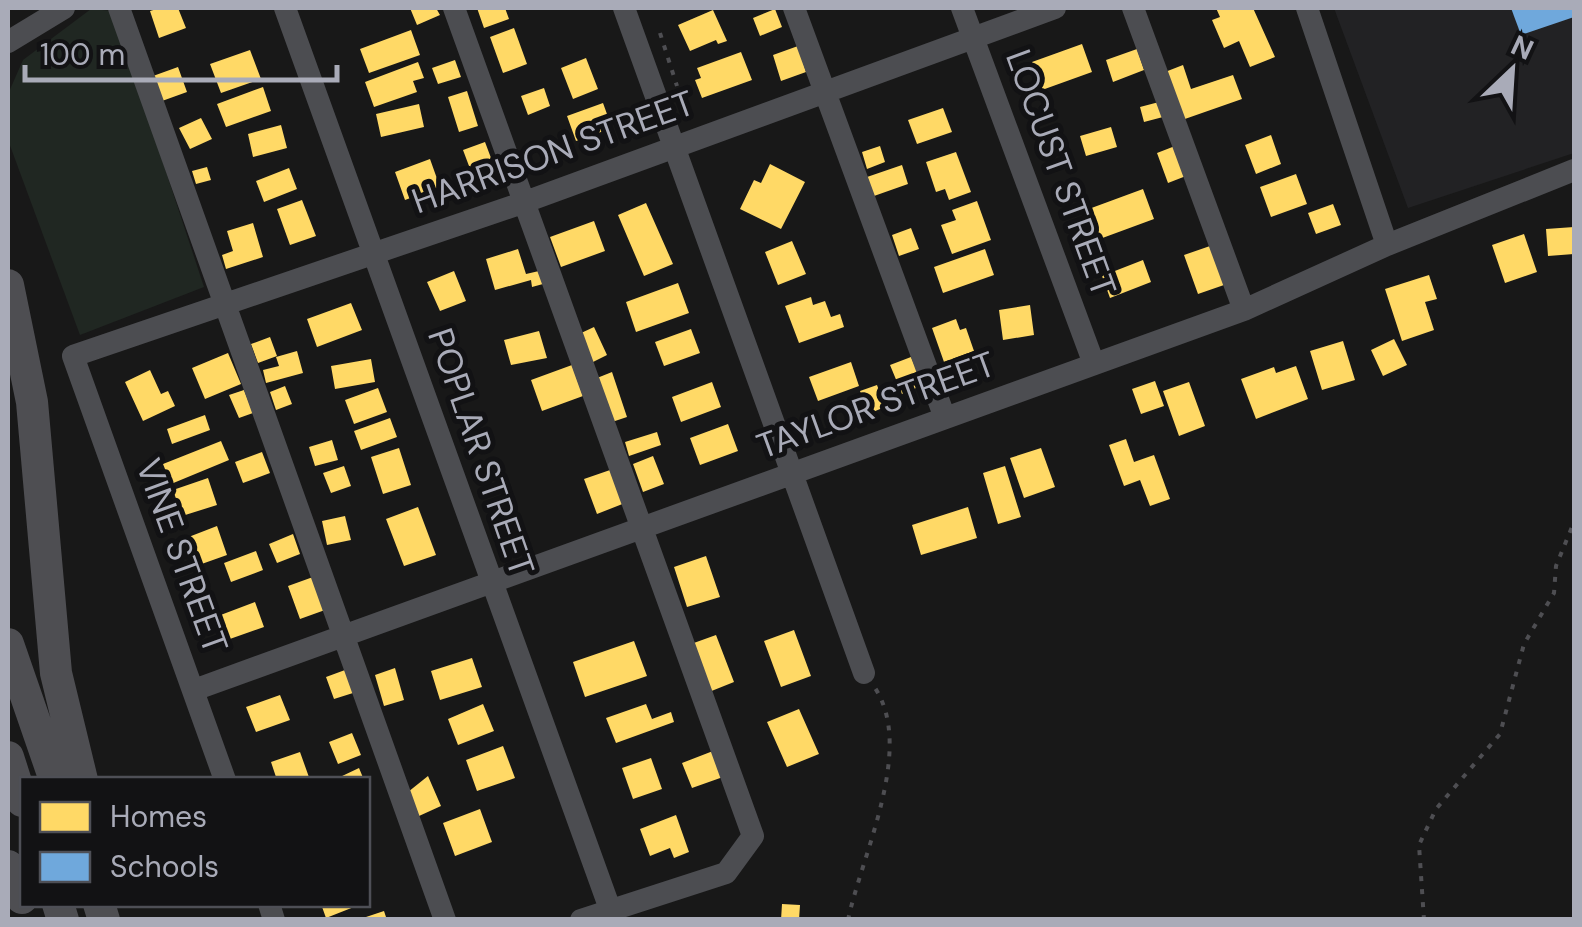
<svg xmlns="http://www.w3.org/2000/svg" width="1582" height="927" viewBox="0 0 1582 927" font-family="'DM Sans',sans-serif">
<rect width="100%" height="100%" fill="#181818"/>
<path fill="#222224" d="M 1334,8 L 1574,8 L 1574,153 L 1408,208 Z"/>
<path fill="#202722" d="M 91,9 L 113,11 L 204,287 L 80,335 L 8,140 L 8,94 L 23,60 Z"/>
<path fill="#ffd966" d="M 160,8 L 178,8 L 186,28 L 159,38 L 150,11 Z
M 410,8 L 436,8 L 440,15 L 417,25 Z
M 477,8 L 505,8 L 509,19 L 484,28 Z
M 1216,8 L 1253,8 L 1275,57 L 1250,67 L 1239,41 L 1224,48 L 1212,20 L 1220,17 Z
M 775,9 L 782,27 L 760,36 L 753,18 Z
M 713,10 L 727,41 L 718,44 L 716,40 L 690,51 L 678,25 Z
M 514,28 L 527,64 L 503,73 L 490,37 Z
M 411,30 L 420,55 L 369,73 L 360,49 Z
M 1082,44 L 1092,72 L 1042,90 L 1032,62 Z
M 798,46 L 806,72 L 781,81 L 773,55 Z
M 1137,49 L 1144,70 L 1113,82 L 1106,60 Z
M 250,50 L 261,79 L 221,93 L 210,64 Z
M 741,52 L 752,80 L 702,98 L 695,80 L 701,78 L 697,68 Z
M 586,58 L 598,89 L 573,99 L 561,68 Z
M 455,60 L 461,77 L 438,84 L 432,68 Z
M 418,62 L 424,78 L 413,81 L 417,92 L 374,107 L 365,82 Z
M 1183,65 L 1191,89 L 1233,75 L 1242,99 L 1182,120 L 1165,72 Z
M 178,67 L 187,92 L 162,101 L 153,76 Z
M 263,87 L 271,111 L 226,127 L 217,104 Z
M 544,88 L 550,106 L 528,115 L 521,96 Z
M 467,91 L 478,126 L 459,132 L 448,97 Z
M 1159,102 L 1163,117 L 1144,122 L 1140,107 Z
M 603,103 L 612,128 L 576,141 L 567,116 Z
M 419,104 L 424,127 L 381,137 L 376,114 Z
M 943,108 L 952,132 L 917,144 L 908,120 Z
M 201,118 L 212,139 L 190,149 L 179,128 Z
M 281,125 L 287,148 L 253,157 L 248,134 Z
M 1111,127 L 1117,147 L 1086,156 L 1080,136 Z
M 1271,135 L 1281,164 L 1256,174 L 1245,145 Z
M 485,142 L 497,174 L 475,182 L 463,150 Z
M 880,146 L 885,162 L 867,169 L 862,152 Z
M 1175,146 L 1186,176 L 1168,183 L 1157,153 Z
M 956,152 L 971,192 L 949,200 L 945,189 L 936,192 L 926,162 Z
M 430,159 L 440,187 L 405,200 L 395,172 Z
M 770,164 L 805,182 L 781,229 L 740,209 L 754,180 L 761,183 Z
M 902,165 L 908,184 L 874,196 L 867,177 Z
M 207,167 L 211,180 L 196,184 L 192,171 Z
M 289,168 L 297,189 L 264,202 L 256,181 Z
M 1296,174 L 1307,204 L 1271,217 L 1260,187 Z
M 1143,189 L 1154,219 L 1097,240 L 1086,210 Z
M 302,200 L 316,236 L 290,245 L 277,209 Z
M 977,201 L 991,240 L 952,254 L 941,225 L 956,220 L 952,210 Z
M 646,203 L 673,264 L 644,276 L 618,215 Z
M 1333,204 L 1341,225 L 1316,234 L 1308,213 Z
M 594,221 L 605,251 L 561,267 L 550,237 Z
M 253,223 L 263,257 L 226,269 L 222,255 L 233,251 L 227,231 Z
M 1574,227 L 1574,254 L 1548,256 L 1546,229 Z
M 911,228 L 919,249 L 899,256 L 892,235 Z
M 1524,234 L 1537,272 L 1505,283 L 1492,245 Z
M 792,241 L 806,274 L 778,285 L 765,252 Z
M 1210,246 L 1224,285 L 1198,294 L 1184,255 Z
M 518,249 L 526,274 L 539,271 L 543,284 L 532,287 L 531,280 L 495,290 L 486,259 Z
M 985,249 L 994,275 L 943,293 L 934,267 Z
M 1143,260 L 1151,282 L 1110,298 L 1102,276 Z
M 454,271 L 466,301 L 440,311 L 427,282 Z
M 1429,275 L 1437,299 L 1425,302 L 1434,330 L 1402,341 L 1385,289 Z
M 678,283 L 689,313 L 636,332 L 626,302 Z
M 811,297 L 813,305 L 825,301 L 831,317 L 840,314 L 844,327 L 799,343 L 785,306 Z
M 351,303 L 362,330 L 317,347 L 307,319 Z
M 1030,305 L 1034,335 L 1003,340 L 999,310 Z
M 956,319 L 960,330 L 966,328 L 974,351 L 944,362 L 932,328 Z
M 594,327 L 607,355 L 593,362 L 579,334 Z
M 691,329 L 700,353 L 664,366 L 655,342 Z
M 539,331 L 547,358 L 511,365 L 504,340 Z
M 270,337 L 277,356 L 258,363 L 251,344 Z
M 1394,339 L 1407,365 L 1383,376 L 1371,350 Z
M 1343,341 L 1355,380 L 1322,390 L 1310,351 Z
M 297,351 L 303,373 L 266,383 L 263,370 L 279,366 L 276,357 Z
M 228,353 L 241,384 L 205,399 L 192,368 Z
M 911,357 L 923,385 L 902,394 L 890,365 Z
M 371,359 L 375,382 L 335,389 L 331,366 Z
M 851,362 L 859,386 L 818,401 L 809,377 Z
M 572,365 L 583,396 L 542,411 L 531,380 Z
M 1296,366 L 1308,399 L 1256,419 L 1241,379 L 1274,367 L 1276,373 Z
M 150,370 L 161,394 L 168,391 L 175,406 L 143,421 L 125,382 Z
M 612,372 L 627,417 L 612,422 L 597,378 Z
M 1155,381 L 1164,406 L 1141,414 L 1132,389 Z
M 712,382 L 721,407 L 681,422 L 672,397 Z
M 1189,382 L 1205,426 L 1179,436 L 1163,391 Z
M 877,385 L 885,407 L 868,414 L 860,391 Z
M 285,386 L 292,404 L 276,410 L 270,392 Z
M 378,388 L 387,412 L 354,424 L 345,400 Z
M 244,390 L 253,413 L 239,418 L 229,395 Z
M 205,415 L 210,430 L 172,444 L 167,429 Z
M 390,418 L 397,437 L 361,450 L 354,431 Z
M 728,424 L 738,451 L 700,465 L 690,438 Z
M 657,432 L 661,445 L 629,456 L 625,442 Z
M 1126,439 L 1134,462 L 1154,455 L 1170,499 L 1150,506 L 1140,480 L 1124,486 L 1109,445 Z
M 332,440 L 338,460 L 315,466 L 309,447 Z
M 221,441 L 229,460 L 171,484 L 163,464 Z
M 399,448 L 411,485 L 383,494 L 371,457 Z
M 1041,448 L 1055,487 L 1024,498 L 1010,458 Z
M 262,452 L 270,473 L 243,483 L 235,462 Z
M 653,456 L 664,484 L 643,492 L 633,464 Z
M 344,466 L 351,486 L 331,493 L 323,473 Z
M 1005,466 L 1021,517 L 998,524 L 983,473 Z
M 613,469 L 625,503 L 597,514 L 584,479 Z
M 208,478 L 217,505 L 182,516 L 173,490 Z
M 418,507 L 436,555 L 404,566 L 386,519 Z
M 968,507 L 977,538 L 921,555 L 912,525 Z
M 345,516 L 351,540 L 327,545 L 322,521 Z
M 217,526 L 227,555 L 196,566 L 186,538 Z
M 293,534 L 300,554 L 277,563 L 269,544 Z
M 256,551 L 263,570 L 231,582 L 224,563 Z
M 706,556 L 720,597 L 687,607 L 674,567 Z
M 313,577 L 325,610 L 300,619 L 288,586 Z
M 255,602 L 264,627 L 227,640 L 218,616 Z
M 794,630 L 811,676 L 781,687 L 764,641 Z
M 716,635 L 734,682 L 709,692 L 691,644 Z
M 634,641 L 647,676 L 585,697 L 573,662 Z
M 472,658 L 482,687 L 440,700 L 431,671 Z
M 395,668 L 404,700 L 384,706 L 375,675 Z
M 345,670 L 353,693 L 334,699 L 326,677 Z
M 280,695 L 290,720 L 256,732 L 246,707 Z
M 483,704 L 494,731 L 458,745 L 448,719 Z
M 646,704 L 652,719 L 671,712 L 674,722 L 616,743 L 606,718 Z
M 799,709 L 819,754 L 787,767 L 767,722 Z
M 352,733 L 361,755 L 338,764 L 329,742 Z
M 503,746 L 515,778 L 477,791 L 466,760 Z
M 713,751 L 723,777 L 692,788 L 682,763 Z
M 300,752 L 310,780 L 277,780 L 271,762 Z
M 651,758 L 662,789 L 633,799 L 622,768 Z
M 359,768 L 364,780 L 341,780 L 340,777 Z
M 428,776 L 441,806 L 419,816 L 408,792 Z
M 480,809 L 492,842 L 455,856 L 443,823 Z
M 676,815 L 689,852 L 674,858 L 670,848 L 650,856 L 640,829 Z
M 321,904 L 359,904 L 359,905 L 326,918 Z
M 782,904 L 800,905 L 799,920 L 781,920 Z
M 384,911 L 387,920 L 360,920 L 360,919 Z"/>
<path fill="#6fa8dc" d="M 1511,8 L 1574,8 L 1574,17 L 1521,35 Z"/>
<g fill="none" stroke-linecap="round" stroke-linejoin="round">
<path stroke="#4e4e52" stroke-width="4" stroke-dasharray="5 8" stroke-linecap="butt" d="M 660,33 L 677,86
M 848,920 C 862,854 915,749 875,688
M 1424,920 L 1419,845 L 1436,809 L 1500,734 L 1524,644 L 1554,593 L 1556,566 L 1574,522"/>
<path stroke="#4c4d51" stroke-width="22" d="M 119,8 L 445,920
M 285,8 L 614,920
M 454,8 L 753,836 L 726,873 L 581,920
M 624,8 L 864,673
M 794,8 L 945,418
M 962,8 L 1094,364
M 1133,8 L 1244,310
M 1307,8 L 1387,245
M 8,42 L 64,8
M 194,690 L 1244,310 L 1387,245 L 1574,170
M 225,780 L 73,356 L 525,202 L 1055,8
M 269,904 L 274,920"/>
<path stroke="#4e4e52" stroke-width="32" d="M 8,285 L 32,402 L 56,673 L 82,780
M 8,644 L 55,780
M 8,757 L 22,801
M 8,866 L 22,898
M 58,904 L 63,920
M 99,904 L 104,920"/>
</g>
<g text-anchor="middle" stroke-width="10" stroke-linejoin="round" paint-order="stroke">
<g font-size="35" fill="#a9abb8" stroke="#121214">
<text transform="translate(553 152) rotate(-20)" y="12">HARRISON STREET</text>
<text transform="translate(1061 173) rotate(70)" y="12">LOCUST STREET</text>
<text transform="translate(876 405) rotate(-20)" y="12">TAYLOR STREET</text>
<text transform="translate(481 452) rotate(71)" y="12">POPLAR STREET</text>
<text transform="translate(182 556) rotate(70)" y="12">VINE STREET</text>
</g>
</g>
<rect width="1582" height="927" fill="none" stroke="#a9abb8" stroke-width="20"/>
<rect x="20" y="777" width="350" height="130" fill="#121214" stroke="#4e4f56" stroke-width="2.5"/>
<rect x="40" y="802" width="50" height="30" fill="#ffd966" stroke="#4e4f56" stroke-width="2.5"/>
<text x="110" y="827" font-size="30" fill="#a9abb8">Homes</text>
<rect x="40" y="852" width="50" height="30" fill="#6fa8dc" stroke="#4e4f56" stroke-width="2.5"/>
<text x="110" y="877" font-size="30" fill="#a9abb8">Schools</text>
<g transform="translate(1512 70) rotate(25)" stroke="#121214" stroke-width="8" paint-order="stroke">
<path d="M0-8L18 38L0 25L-18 38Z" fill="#a9abb8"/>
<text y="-15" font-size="28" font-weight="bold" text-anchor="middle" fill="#a9abb8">N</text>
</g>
<path d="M25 65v15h312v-15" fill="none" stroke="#a9abb8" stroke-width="5"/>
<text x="40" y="65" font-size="30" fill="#a9abb8" stroke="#121214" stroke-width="8" paint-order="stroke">100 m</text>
</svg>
